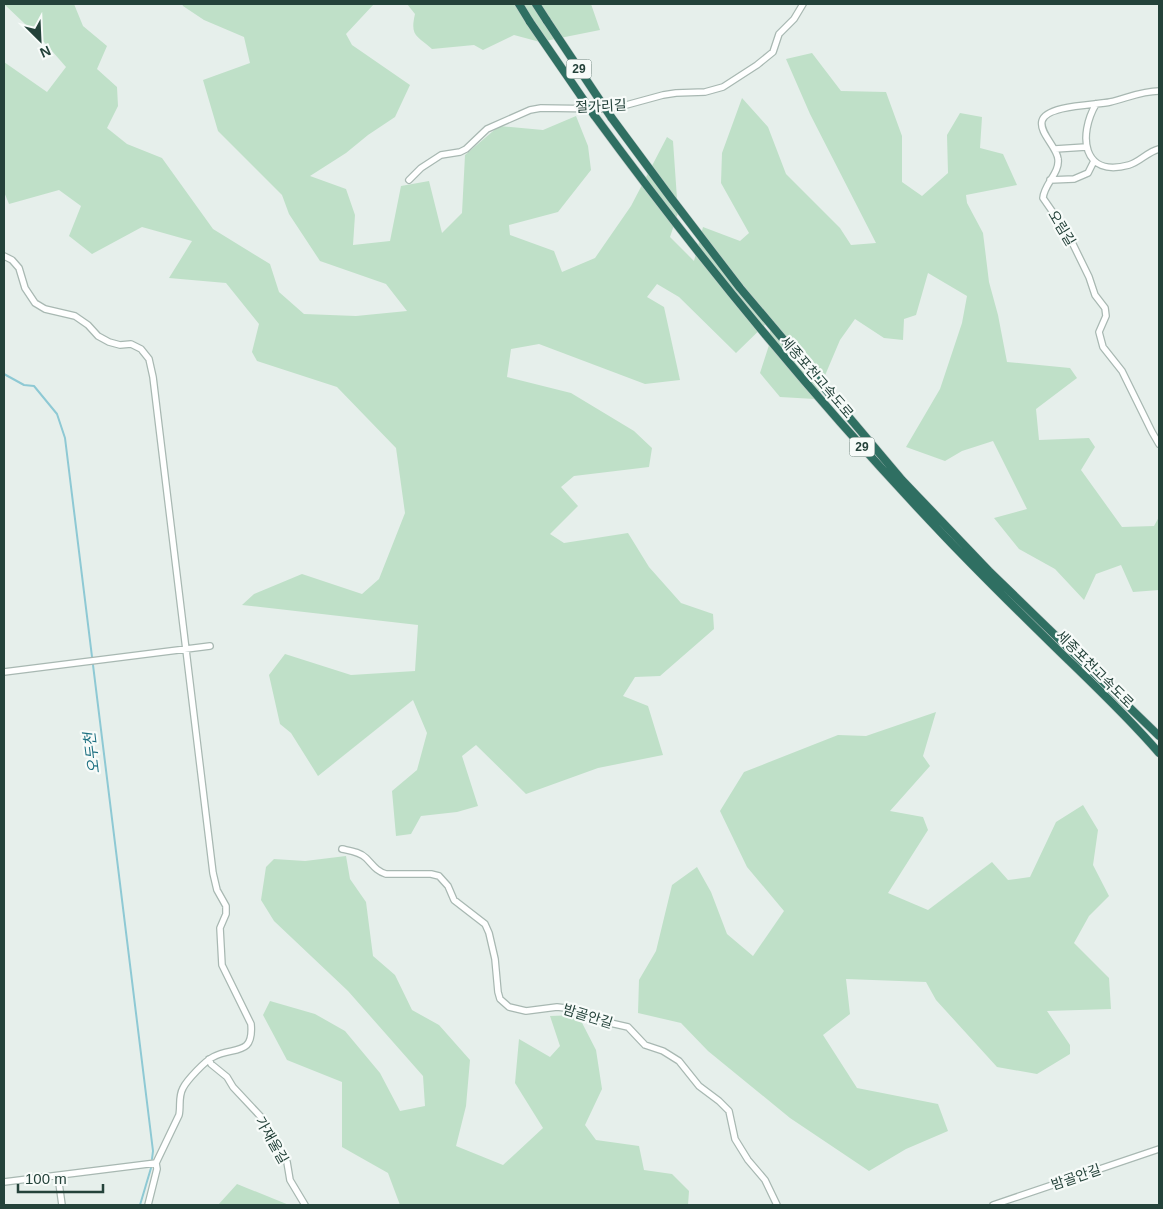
<svg xmlns="http://www.w3.org/2000/svg" width="1163" height="1209" viewBox="0 0 1163 1209" font-family="Helvetica,'Noto Sans KR',sans-serif">
<rect width="100%" height="100%" fill="#e6efeb"/>
<path fill="#bfe0c8" d="M 4,4 L 74,4 L 83,26 L 107,46 L 97,69 L 117,87 L 118,106 L 107,128 L 127,144 L 162,158 L 213,229 L 270,264 L 279,292 L 304,314 L 356,316 L 407,311 L 386,284 L 320,261 L 289,214 L 282,195 L 218,131 L 203,80 L 250,63 L 244,37 L 204,20 L 183,6 L 182,4 L 374,4 L 346,34 L 352,45 L 410,85 L 395,117 L 368,135 L 346,153 L 310,176 L 346,189 L 355,215 L 353,245 L 390,241 L 401,186 L 429,181 L 442,233 L 462,213 L 465,155 L 499,126 L 543,130 L 576,116 L 588,146 L 591,170 L 558,212 L 509,225 L 510,235 L 554,251 L 562,272 L 595,258 L 631,206 L 667,137 L 673,141 L 678,213 L 670,237 L 694,261 L 703,227 L 740,241 L 749,233 L 721,183 L 722,153 L 742,98 L 768,127 L 786,174 L 840,228 L 851,245 L 876,243 L 810,114 L 786,59 L 812,53 L 841,91 L 886,92 L 902,136 L 902,182 L 922,196 L 948,173 L 947,135 L 960,113 L 982,117 L 980,148 L 1003,154 L 1017,185 L 966,195 L 967,203 L 983,233 L 989,282 L 998,315 L 1007,362 L 1070,368 L 1077,378 L 1036,409 L 1039,440 L 1089,438 L 1095,447 L 1081,470 L 1122,527 L 1154,526 L 1159,517 L 1159,590 L 1133,592 L 1121,565 L 1096,574 L 1084,600 L 1055,569 L 1019,549 L 994,518 L 1027,509 L 993,441 L 962,451 L 945,461 L 906,447 L 940,389 L 962,323 L 967,296 L 928,273 L 916,315 L 904,319 L 903,340 L 884,338 L 855,319 L 840,340 L 815,399 L 780,397 L 760,373 L 770,342 L 770,320 L 736,353 L 679,297 L 657,284 L 647,297 L 664,307 L 680,380 L 645,384 L 539,344 L 511,349 L 507,377 L 571,393 L 634,431 L 652,448 L 649,467 L 574,476 L 561,487 L 578,506 L 550,534 L 564,543 L 628,533 L 649,567 L 681,603 L 713,614 L 714,629 L 660,676 L 635,677 L 623,696 L 648,706 L 663,755 L 598,768 L 526,794 L 476,745 L 462,756 L 478,806 L 457,812 L 421,816 L 411,834 L 396,836 L 392,791 L 417,770 L 427,733 L 413,700 L 318,776 L 291,733 L 280,724 L 269,675 L 285,654 L 351,675 L 415,671 L 418,625 L 242,605 L 254,594 L 302,574 L 362,594 L 379,579 L 405,513 L 396,448 L 337,387 L 257,361 L 252,352 L 259,324 L 226,283 L 169,278 L 192,241 L 142,227 L 92,254 L 69,236 L 81,206 L 59,190 L 9,204 L 4,192 L 4,62 L 47,92 L 66,67 L 45,43 Z
M 407,4 L 591,4 L 600,30 L 540,42 L 514,35 L 483,50 L 474,45 L 432,49 C 416,35 410,36 415,14 Z
M 936,712 L 923,756 L 930,766 L 890,811 L 923,817 L 928,830 L 888,893 L 928,910 L 992,862 L 1008,880 L 1030,877 L 1056,822 L 1083,805 L 1098,830 L 1093,865 L 1109,896 L 1089,916 L 1074,943 L 1109,978 L 1111,1009 L 1047,1011 L 1070,1045 L 1070,1054 L 1037,1074 L 997,1067 L 936,1000 L 926,982 L 846,979 L 850,1014 L 823,1035 L 857,1088 L 938,1104 L 948,1131 L 906,1149 L 869,1171 L 790,1118 L 708,1051 L 681,1023 L 638,1013 L 639,980 L 656,951 L 672,885 L 697,867 L 711,892 L 727,934 L 753,956 L 784,911 L 747,867 L 720,811 L 744,772 L 838,735 L 866,736 Z
M 346,856 L 350,879 L 366,902 L 373,956 L 395,975 L 412,1010 L 439,1025 L 470,1060 L 466,1106 L 456,1146 L 503,1165 L 543,1128 L 515,1083 L 519,1039 L 550,1057 L 560,1046 L 550,1016 L 578,1015 L 596,1050 L 602,1089 L 585,1125 L 596,1140 L 639,1146 L 644,1170 L 672,1174 L 689,1191 L 688,1205 L 400,1205 L 388,1173 L 342,1147 L 342,1082 L 287,1060 L 263,1015 L 270,1001 L 315,1014 L 345,1031 L 380,1073 L 400,1111 L 425,1106 L 423,1076 L 348,991 L 274,921 L 261,900 L 266,867 L 274,859 L 305,861 Z
M 237,1184 L 289,1205 L 218,1205 Z"/>
<g fill="none" stroke-linecap="round" stroke-linejoin="round">
<path stroke="#8ec9d4" stroke-width="2" d="M 4,374 L 24,385 L 34,386 L 57,414 L 65,438 L 153,1151 L 152,1159
M 140,1205 L 151,1168"/>
<g stroke="#a8b8b2" stroke-width="8">
<path id="minor" d="M 1159,91 C 1142,91 1127,98 1110,102 C 1097,105 1046,105 1042,121 C 1039,133 1057,147 1058,159 C 1060,173 1044,184 1043,198 L 1068,234 L 1089,277 L 1095,295 L 1105,308 L 1106,316 L 1099,332 L 1103,347 L 1122,371 L 1152,432 L 1159,444
M 1096,104 C 1078,135 1082,178 1129,165 C 1140,162 1147,152 1159,149
M 1055,149 L 1086,147
M 409,180 L 421,168 L 441,155 L 460,152 L 466,149 L 487,129 L 530,110 L 541,108 L 604,109 L 619,107 L 663,95 L 676,93 L 705,92 L 723,87 L 757,65 L 773,52 L 779,34 L 794,19 L 803,4
M 1050,180 L 1074,179 L 1088,173 L 1094,161
M 4,256 L 12,260 L 19,268 L 25,288 L 35,303 L 45,309 L 75,316 L 88,325 L 98,336 L 109,342 L 120,345 L 131,344 L 141,349 L 149,359 L 153,377 L 213,873 L 217,890 L 226,906 L 226,914 L 220,928 L 222,965 L 251,1024 C 254,1057 233,1046 213,1057 C 205,1061 187,1080 183,1088 C 178,1097 181,1106 179,1115 L 156,1163 L 4,1182
M 4,672 L 210,646
M 342,849 C 351,851 360,852 366,858 C 373,865 376,871 386,874 L 431,874 L 439,876 L 448,886 L 454,900 L 485,924 L 489,933 L 495,959 L 498,992 L 500,999 L 509,1007 L 526,1011 L 557,1007 L 574,1009 L 597,1020 L 628,1027 L 645,1045 L 663,1051 L 679,1061 L 699,1086 L 719,1101 L 729,1111 L 735,1139 L 748,1160 L 765,1180 L 777,1205
M 209,1059 L 211,1064 L 227,1077 L 233,1087 L 262,1118 L 287,1162 L 290,1180 L 305,1205
M 58,1176 L 62,1205
M 148,1205 L 157,1169 L 156,1163
M 993,1205 L 1159,1149"/>
</g>
<g stroke="#c2cac8" stroke-width="9">
<path id="highway" d="M 519,4 L 530,22
M 536,4 L 547,21
M 594,115 C 699,258 811,395 933,524 C 974,568 1017,610 1060,652 C 1094,685 1128,717 1159,753
M 611,117 L 671,198 L 740,288 L 902,480 L 989,571 L 1159,736"/>
</g>
<use href="#minor" stroke="#fff" stroke-width="5.5"/>
<use href="#highway" stroke="#2f6f62" stroke-width="8"/>
<g stroke="#c2cac8" stroke-width="9" stroke-linecap="butt">
<path id="highway-bridge" d="M 547,21 L 611,117
M 530,22 L 594,115"/>
</g>
<use href="#highway-bridge" stroke="#2f6f62" stroke-width="8"/>
</g>
<g text-anchor="middle" stroke-width="4.5" stroke-linejoin="round" paint-order="stroke">
<g fill="#f7fbf9" stroke="#637a73" stroke-width="1">
<rect x="566.5" y="59.5" width="25" height="19" rx="4"/>
<rect x="849.5" y="437.5" width="25" height="19" rx="4"/>
</g>
<g font-size="12" font-weight="bold" fill="#24423a">
<text x="579" y="73">29</text>
<text x="862" y="451">29</text>
</g>
<g font-size="14" fill="#24423a" stroke="#f7fbf9">
<text transform="translate(601 106) rotate(-3)" y="5">절가리길</text>
<text transform="translate(1062 228) rotate(59)" y="5">오림길</text>
<text transform="translate(817 377) rotate(49)" y="5">세종포천고속도로</text>
<text transform="translate(1095 669) rotate(45)" y="5">세종포천고속도로</text>
<text transform="translate(588 1016) rotate(17)" y="5">밤골안길</text>
<text transform="translate(272 1140) rotate(60)" y="5">가재울길</text>
<text transform="translate(1076 1177) rotate(-19)" y="5">밤골안길</text>
</g>
<g font-size="15" font-style="italic" fill="#1c6f80" stroke="#f7fbf9">
<text transform="translate(92 753) rotate(-97)" y="5">오두천</text>
</g>
</g>
<rect width="1163" height="1209" fill="none" stroke="#24423a" stroke-width="10"/>
<g transform="translate(40 40) rotate(156)" stroke="#f7fbf9" stroke-width="4" paint-order="stroke">
<path d="M0-4L9 19L0 12L-9 19Z" fill="#24423a"/>
<text y="-8" font-size="14" font-weight="bold" text-anchor="middle" fill="#24423a">N</text>
</g>
<path d="M18 1184v8h85v-8" fill="none" stroke="#24423a" stroke-width="2.5"/>
<text x="25" y="1184" font-size="15" fill="#24423a" stroke="#f7fbf9" stroke-width="4" paint-order="stroke">100 m</text>
</svg>
